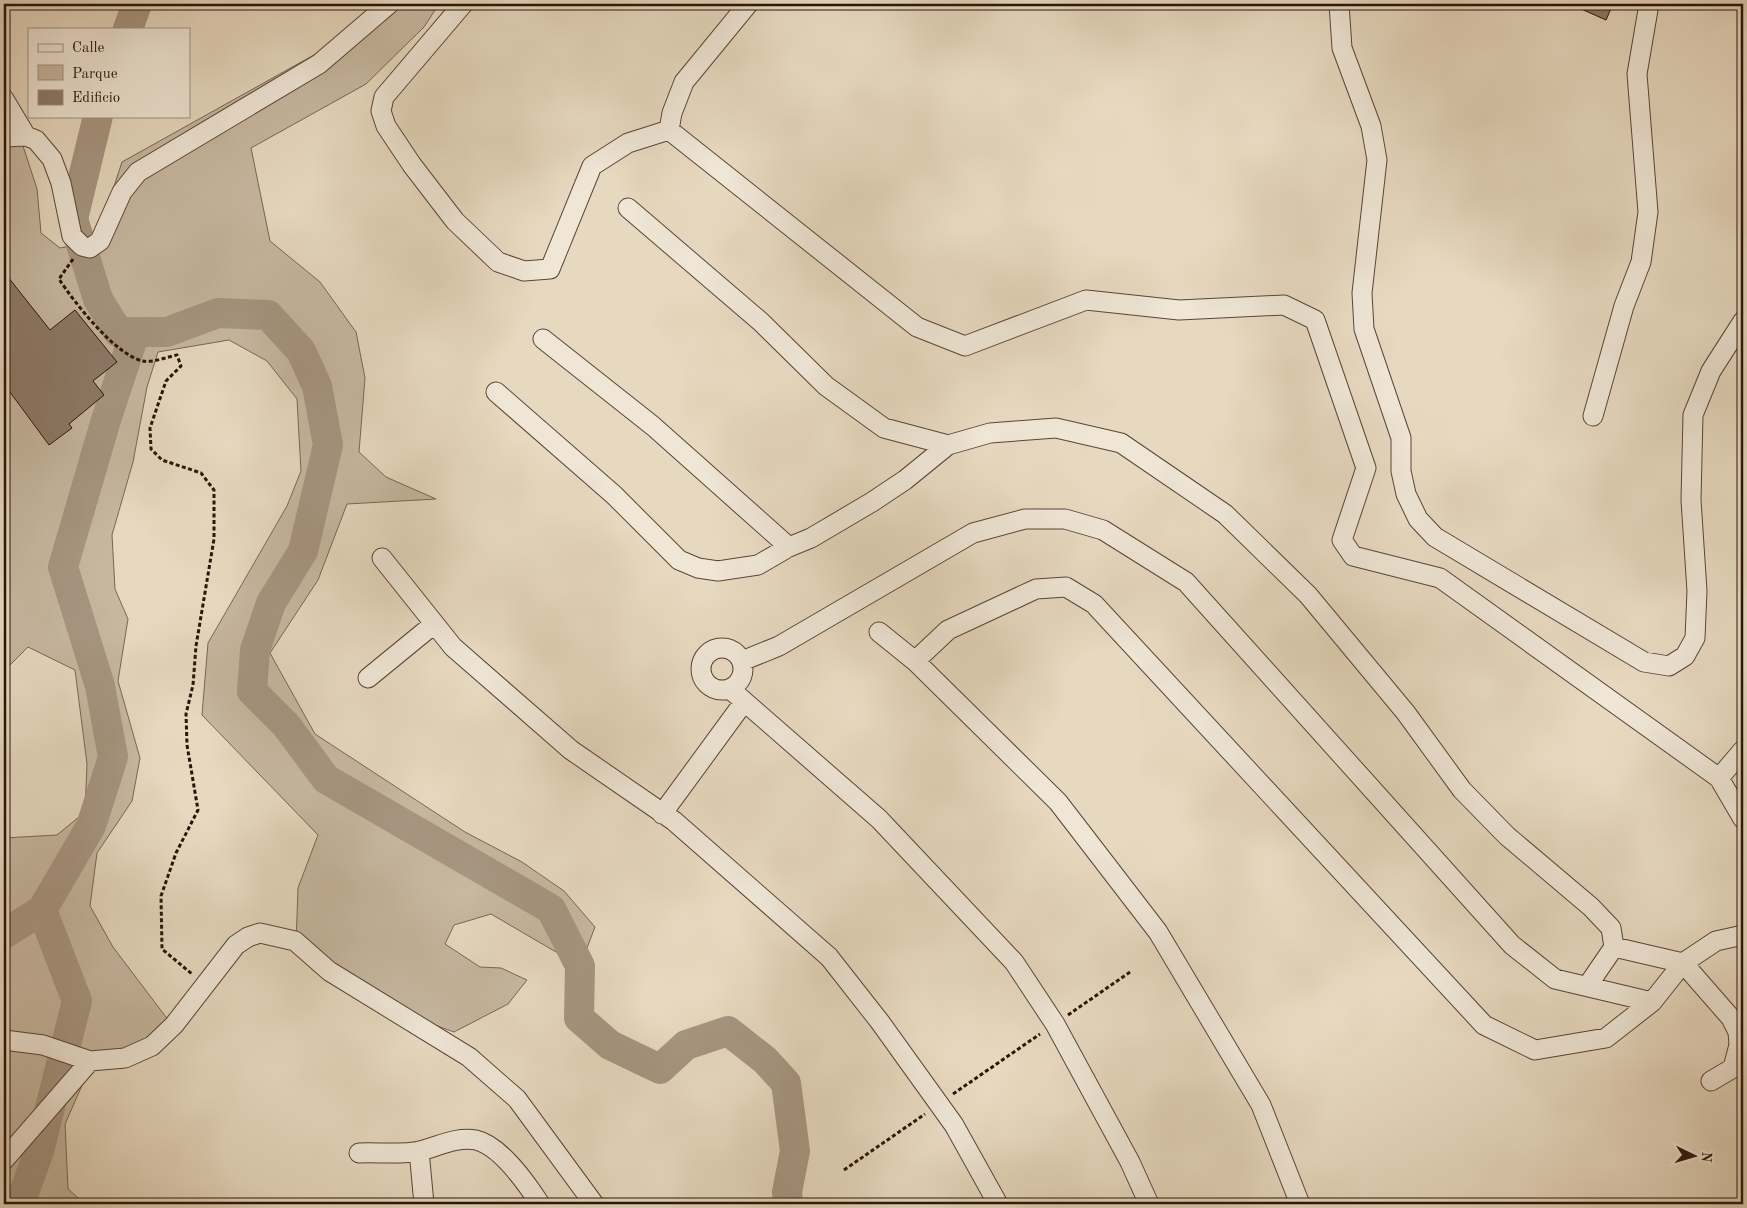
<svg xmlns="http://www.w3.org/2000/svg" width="1747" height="1208" viewBox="0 0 1747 1208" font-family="'Old Standard TT',serif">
<rect width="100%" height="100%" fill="#e7d9c0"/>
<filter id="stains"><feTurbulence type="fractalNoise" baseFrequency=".004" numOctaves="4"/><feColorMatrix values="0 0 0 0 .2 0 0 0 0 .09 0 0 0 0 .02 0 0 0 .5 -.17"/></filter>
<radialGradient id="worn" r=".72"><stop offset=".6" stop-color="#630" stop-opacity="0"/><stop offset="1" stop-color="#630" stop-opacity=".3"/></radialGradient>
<path fill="#c7b8a1" stroke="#796656" d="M 399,4 L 439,4 L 424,27 L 366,84 L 251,148 L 270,241 L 320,282 L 356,332 L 365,378 L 359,452 L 386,477 L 436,499 L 347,504 L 318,580 L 270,653 L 315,734 L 465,832 L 522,862 L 564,891 L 595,927 L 580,966 L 491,914 L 454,925 L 445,944 L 480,967 L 501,968 L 527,980 L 508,1004 L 454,1032 L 374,1003 L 296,944 L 298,888 L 318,835 L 202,715 L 208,643 L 287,506 L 301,471 L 297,399 L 267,361 L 229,340 L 158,352 L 147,387 L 133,462 L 112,535 L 115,589 L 128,619 L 118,681 L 140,758 L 132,801 L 97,853 L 90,906 L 113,947 L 175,1029 L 91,1065 L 65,1124 L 68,1189 L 85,1204 L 4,1204 L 4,838 L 57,835 L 85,812 L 87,764 L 75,670 L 28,647 L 4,671 L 4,139 L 21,140 L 37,189 L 41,233 L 60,248 L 96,241 L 122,162 L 321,51 Z"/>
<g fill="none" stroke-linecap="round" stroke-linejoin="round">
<path stroke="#a79682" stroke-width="30" d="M 128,29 L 137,4
M 98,116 L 73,219 L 98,299 L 118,332 L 167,332 L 218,313 L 268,315 L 301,351 L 317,386 L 328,445 L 303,551 L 271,603 L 255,650 L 252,691 L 286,725 L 326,779 L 551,909 L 580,966 L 579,1018 L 610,1045 L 660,1069 L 686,1045 L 728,1031 L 765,1060 L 786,1083 L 795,1151 L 787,1192 L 788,1204
M 4,934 L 42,910
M 20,1204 L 39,1151 L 77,1001 L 42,910 L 91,826 L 113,757 L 100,686 L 63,567 L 106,420 L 135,332"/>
</g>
<path fill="#8d7a69" stroke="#2b140a" d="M 1570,4 L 1613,4 L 1606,20 Z
M 4,272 L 50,330 L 75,310 L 117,362 L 93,381 L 104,395 L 69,424 L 72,428 L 49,445 L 4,384 Z"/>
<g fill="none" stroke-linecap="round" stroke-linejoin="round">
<g stroke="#5a4538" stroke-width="21">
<path id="minor" d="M 463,4 L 384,97 L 381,111 L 386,126 L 412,165 L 455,221 L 498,262 L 524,271 L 550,269 L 592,166 L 628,143 L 669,130 L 917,327 L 965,346 L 1086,300 L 1179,310 L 1284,305 L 1315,320 L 1366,468 L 1342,540 L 1353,556 L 1440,578 L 1719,778 L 1743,819
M 1339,4 L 1342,48 L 1371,126 L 1377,160 L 1362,293 L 1364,329 L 1401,438 L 1401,471 L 1406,494 L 1418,519 L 1435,537 L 1644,662 L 1669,666 L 1685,656 L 1695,638 L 1697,591 L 1691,500 L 1693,415 L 1711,371 L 1743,321
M 4,99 L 26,136
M 669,130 L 672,113 L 684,82 L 748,4
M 4,137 L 26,136 L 36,140 L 52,159 L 61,183 L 72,236 L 82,246 L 90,248 L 100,241 L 122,192 L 138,172 L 319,64 L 389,4
M 628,208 L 761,322 L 826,386 L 884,428 L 948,445
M 543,339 L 653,426 L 789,547
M 496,392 L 614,495 L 679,560 L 698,568 L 718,571 L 758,565 L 789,547 L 811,538 L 872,502 L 905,480 L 948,445 L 990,433 L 1056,428 L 1121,443 L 1225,514 L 1308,595 L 1406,713 L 1462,790 L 1507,836 L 1591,907 L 1611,928 L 1614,947 L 1588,985
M 1593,416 L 1624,306 L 1641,262 L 1648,212 L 1637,74 L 1649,4
M 382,558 L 453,647 L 571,750 L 674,821 L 829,957 L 880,1022 L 954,1125 L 998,1204
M 879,632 L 915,661 L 1058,802 L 1158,932 L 1261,1105 L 1300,1204
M701 669a21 21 0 1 1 42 0a21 21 0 1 1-42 0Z
M 742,661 L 779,646 L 973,533 L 1025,519 L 1065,519 L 1103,530 L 1186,582 L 1512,945 L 1555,979 L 1652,1002
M 915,661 L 948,630 L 1036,589 L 1066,587 L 1094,604 L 1484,1025 L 1535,1050 L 1606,1038 L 1652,1002 L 1683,963 L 1716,941 L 1743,935
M 368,678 L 434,624
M 730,689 L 879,819 L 1014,962 L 1055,1024 L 1130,1162 L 1149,1204
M 1719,778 L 1743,750
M 662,814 L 744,702
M 1614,947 L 1683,963 L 1731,1018 L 1738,1032 L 1739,1045 L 1733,1068 L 1711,1081
M 4,1040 L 43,1045 L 90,1061 L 125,1058 L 152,1046 L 174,1025 L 236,945 L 248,937 L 260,933 L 295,941 L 329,971 L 469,1057 L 517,1099 L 594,1204
M 419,1151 L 424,1204
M 359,1153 C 378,1152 401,1155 420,1151 C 437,1147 457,1136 476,1140 C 501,1146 527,1184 540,1204
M 4,1160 L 90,1061"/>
</g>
<path stroke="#2b140a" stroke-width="3" stroke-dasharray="4 2.5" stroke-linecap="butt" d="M 73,259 L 59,279 C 74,302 115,355 143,361 C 152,363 167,357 177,355 L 181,366 L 166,381 L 150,428 L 151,449 L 162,460 L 201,473 L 214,490 L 214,539 L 196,646 L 193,685 L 186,714 L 187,745 L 198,810 L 176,853 L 161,896 L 162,949 L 192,974
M 1068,1015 L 1130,972
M 953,1094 L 1040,1034
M 844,1170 L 925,1114"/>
<use href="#minor" stroke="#efe6d6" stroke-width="19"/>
</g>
<rect width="1747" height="1208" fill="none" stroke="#e7d9c0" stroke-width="20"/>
<rect x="5" y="5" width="1737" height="1198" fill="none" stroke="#2b140a" stroke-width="2.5"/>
<rect x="10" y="10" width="1727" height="1188" fill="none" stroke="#2b140a"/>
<rect x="28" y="28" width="162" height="90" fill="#efe6d6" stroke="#a19284"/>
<rect x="38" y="44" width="25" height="8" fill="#efe6d6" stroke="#a19284"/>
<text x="72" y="52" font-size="15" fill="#2b140a">Calle</text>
<rect x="38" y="65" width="25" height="15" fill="#c7b8a1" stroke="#a19284"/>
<text x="72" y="78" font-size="15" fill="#2b140a">Parque</text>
<rect x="38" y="90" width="25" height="15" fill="#8d7a69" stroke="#a19284"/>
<text x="72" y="102" font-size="15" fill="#2b140a">Edificio</text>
<g transform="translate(1694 1156) rotate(95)" stroke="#efe6d6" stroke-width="4" paint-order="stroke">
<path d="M0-4L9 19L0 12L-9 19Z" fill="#2b140a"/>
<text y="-8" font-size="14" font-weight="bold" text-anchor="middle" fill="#2b140a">N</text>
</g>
<rect width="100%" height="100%" filter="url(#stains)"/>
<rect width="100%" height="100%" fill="url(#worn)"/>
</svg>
